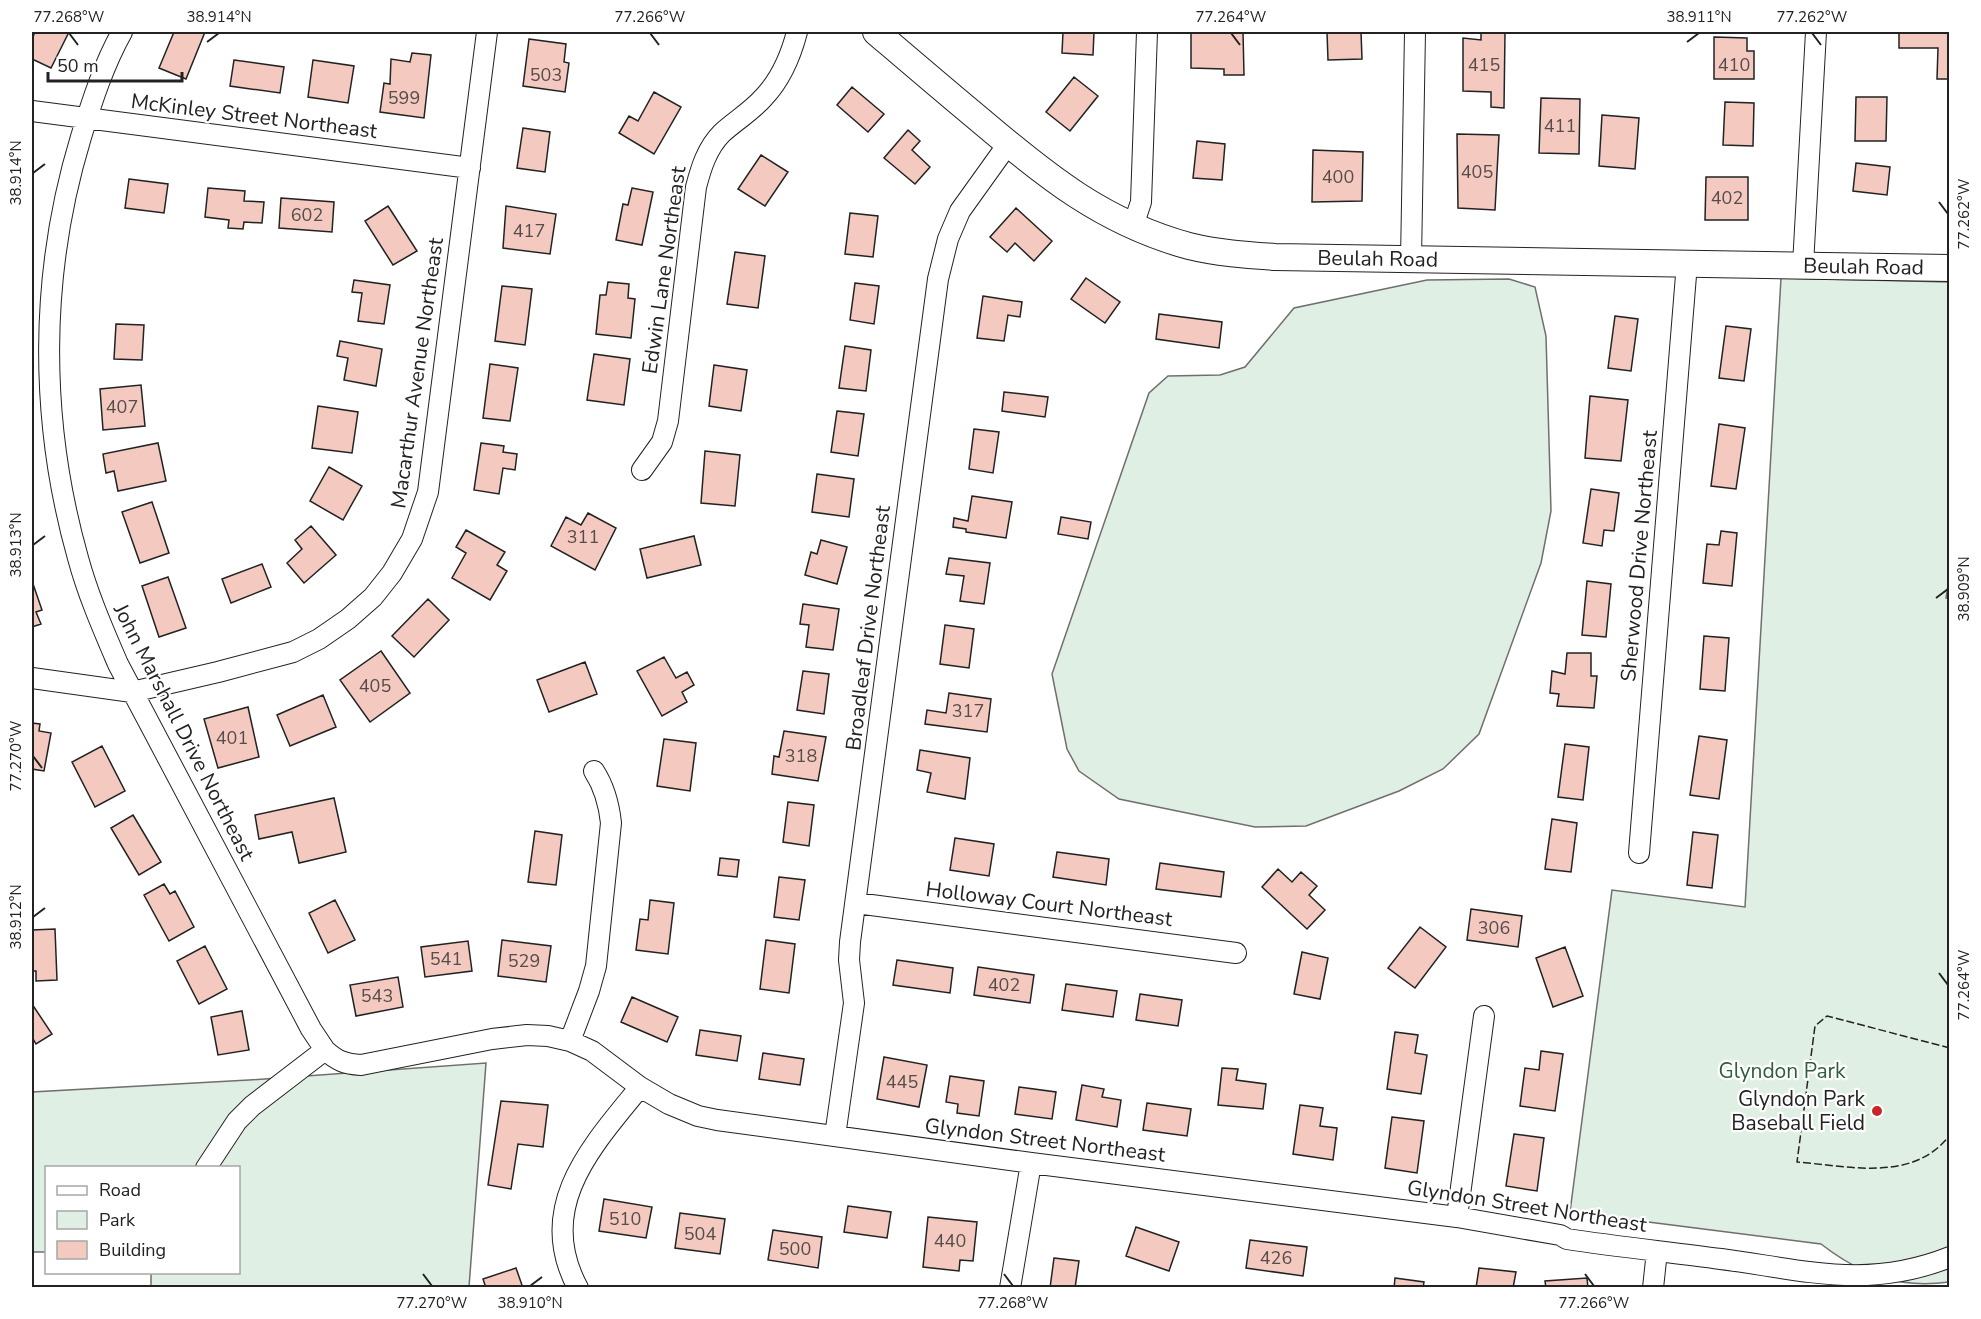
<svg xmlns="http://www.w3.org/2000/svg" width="1981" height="1319" viewBox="0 0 1981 1319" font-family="'Nunito Sans',sans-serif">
<rect width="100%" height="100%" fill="#fff"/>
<path fill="#e0efe3" stroke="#6f6f6f" stroke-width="1.5" d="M 1781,278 L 1949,282 L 1950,573 L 1946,598 L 1950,599 L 1949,1282 C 1899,1289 1861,1275 1821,1244 L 1570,1212 L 1612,890 L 1745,907 Z
M 1509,279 L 1535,287 L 1546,336 L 1551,511 L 1541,563 L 1479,734 L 1443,769 L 1399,791 L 1306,826 L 1255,827 L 1119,799 L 1079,771 L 1067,749 L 1052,674 L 1149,393 L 1168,376 L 1220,375 L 1245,367 L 1294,308 L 1427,280 Z
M 486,1063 L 469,1287 L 151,1287 L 151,1273 L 238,1272 L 238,1168 L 46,1168 L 46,1252 L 32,1252 L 32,1092 L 249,1080 Z"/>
<path fill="#f3c9c0" stroke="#222" stroke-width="1.5" d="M 35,32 L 69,32 L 51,68 L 32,59 L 32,39 Z
M 174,32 L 205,32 L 186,79 L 159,68 Z
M 1063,32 L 1094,32 L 1093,55 L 1062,53 Z
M 1191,32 L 1243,32 L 1244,75 L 1224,75 L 1224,69 L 1191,68 Z
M 1327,32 L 1361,32 L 1362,59 L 1328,60 Z
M 1481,32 L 1505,32 L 1504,108 L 1491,107 L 1491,92 L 1463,91 L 1463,38 L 1481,40 Z
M 1899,32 L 1950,33 L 1950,79 L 1937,79 L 1938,48 L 1899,48 Z
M 1714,37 L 1747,38 L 1747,51 L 1754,51 L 1754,79 L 1714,79 Z
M 529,39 L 566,44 L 564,62 L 569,63 L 565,92 L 523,86 Z
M 412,53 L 431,55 L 424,118 L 380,112 L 384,83 L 390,84 L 391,59 L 410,62 Z
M 234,60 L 284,67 L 280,93 L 230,86 Z
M 313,60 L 354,66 L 348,103 L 308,97 Z
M 1074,77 L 1098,96 L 1070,131 L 1046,112 Z
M 852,87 L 884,114 L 868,132 L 837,105 Z
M 654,92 L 681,107 L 654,154 L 619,133 L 629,116 L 638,121 Z
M 1856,97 L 1887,97 L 1886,141 L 1855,141 Z
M 1541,98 L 1580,99 L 1579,154 L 1539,153 Z
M 1725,102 L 1754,103 L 1753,146 L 1723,145 Z
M 1602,115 L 1639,118 L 1635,169 L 1599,166 Z
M 523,128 L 550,132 L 545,172 L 517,168 Z
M 908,130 L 920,141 L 912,150 L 930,167 L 915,184 L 884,158 Z
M 1457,134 L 1499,135 L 1495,210 L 1458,208 Z
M 1197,141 L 1225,144 L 1222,180 L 1193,178 Z
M 1313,150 L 1363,152 L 1362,201 L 1312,202 Z
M 761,155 L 788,172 L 765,206 L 738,189 Z
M 1856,163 L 1890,167 L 1887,195 L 1853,191 Z
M 1706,177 L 1748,177 L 1748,220 L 1705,220 Z
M 129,179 L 168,184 L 164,213 L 125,208 Z
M 208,188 L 245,191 L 244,201 L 264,202 L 262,223 L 244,222 L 243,229 L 228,228 L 229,220 L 205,217 Z
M 632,188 L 653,192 L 642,245 L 616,240 L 623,204 L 628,205 Z
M 281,198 L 334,202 L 332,232 L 279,228 Z
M 388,206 L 417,251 L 393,265 L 365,221 Z
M 506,206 L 556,214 L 550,254 L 503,248 Z
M 1016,208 L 1052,241 L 1034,261 L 1015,243 L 1007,252 L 990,237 Z
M 850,213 L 878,216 L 873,257 L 845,254 Z
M 735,252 L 765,256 L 758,308 L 727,304 Z
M 1086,278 L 1120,302 L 1105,323 L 1071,299 Z
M 354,280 L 390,285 L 384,324 L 358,321 L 362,293 L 352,292 Z
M 608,282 L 629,284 L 628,298 L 635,299 L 631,338 L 596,334 L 600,295 L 606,295 Z
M 855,283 L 879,286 L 874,324 L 850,320 Z
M 502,286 L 532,289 L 525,345 L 495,341 Z
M 983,296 L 1022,302 L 1020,317 L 1008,315 L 1004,341 L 977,338 Z
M 1159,314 L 1222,322 L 1219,348 L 1156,339 Z
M 1615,316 L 1638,319 L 1631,371 L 1608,368 Z
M 116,324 L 144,325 L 142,360 L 114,359 Z
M 1726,326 L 1751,329 L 1744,381 L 1719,378 Z
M 340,341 L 382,349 L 376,386 L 344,380 L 348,358 L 337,356 Z
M 845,346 L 871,350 L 866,391 L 839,388 Z
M 594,354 L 630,359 L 624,405 L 587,400 Z
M 490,364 L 518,368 L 510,421 L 483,418 Z
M 714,365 L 747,370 L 741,411 L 709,406 Z
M 141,385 L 145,426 L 103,430 L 100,389 Z
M 1004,392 L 1048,397 L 1045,417 L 1002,411 Z
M 1590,396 L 1628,400 L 1621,461 L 1585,458 Z
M 318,406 L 358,412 L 352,453 L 312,448 Z
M 837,411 L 864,414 L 858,456 L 831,452 Z
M 1719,424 L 1745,428 L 1736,489 L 1711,486 Z
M 974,429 L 999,432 L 993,473 L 969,469 Z
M 158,443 L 166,481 L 118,491 L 114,471 L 106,473 L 103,454 Z
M 481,443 L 504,446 L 503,452 L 517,454 L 515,470 L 503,468 L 499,494 L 474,490 Z
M 705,451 L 740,455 L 735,506 L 701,503 Z
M 329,467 L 362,486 L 343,520 L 310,501 Z
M 817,474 L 854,479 L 849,517 L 812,512 Z
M 1591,489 L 1619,493 L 1614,531 L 1604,530 L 1602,546 L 1583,543 Z
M 972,496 L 1012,502 L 1006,538 L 966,532 L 966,529 L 953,527 L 954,518 L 968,521 Z
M 152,502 L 169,553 L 140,563 L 122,512 Z
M 588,513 L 616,528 L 595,570 L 551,546 L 566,517 L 581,525 Z
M 1061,517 L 1091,522 L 1088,539 L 1058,534 Z
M 311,526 L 336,555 L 304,583 L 287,563 L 302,549 L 295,540 Z
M 466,530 L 505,552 L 497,565 L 507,571 L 490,600 L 452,578 L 466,553 L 456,547 Z
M 1721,531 L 1737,533 L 1732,586 L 1703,583 L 1707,544 L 1719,545 Z
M 694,536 L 701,565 L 647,578 L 640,549 Z
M 821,540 L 847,547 L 837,584 L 805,575 L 811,552 L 817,554 Z
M 949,558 L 990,563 L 984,604 L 960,601 L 964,576 L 946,574 Z
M 262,564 L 271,587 L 231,603 L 222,579 Z
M 168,577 L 186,628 L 159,637 L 142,586 Z
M 32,581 L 42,610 L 36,612 L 41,624 L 32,627 Z
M 1587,581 L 1611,584 L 1606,637 L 1582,635 Z
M 428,599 L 449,620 L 414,657 L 392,636 Z
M 803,604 L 839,609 L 833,650 L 806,647 L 809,625 L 800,624 Z
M 945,625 L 974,629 L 969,668 L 940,664 Z
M 1704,636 L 1729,638 L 1725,691 L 1700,689 Z
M 381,651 L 410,693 L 370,722 L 340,680 Z
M 1567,653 L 1591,653 L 1591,676 L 1597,676 L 1594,708 L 1557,706 L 1559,694 L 1550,693 L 1552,671 L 1565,674 Z
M 664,657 L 676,678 L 687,672 L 694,685 L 682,692 L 687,702 L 662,716 L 637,671 Z
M 585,662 L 597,694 L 549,712 L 537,680 Z
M 803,671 L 829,674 L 824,714 L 797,710 Z
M 949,693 L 991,699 L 987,732 L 925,724 L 927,710 L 946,713 Z
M 323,695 L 336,727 L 290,746 L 277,715 Z
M 248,707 L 259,757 L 218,768 L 204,719 Z
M 32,723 L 40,724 L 39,731 L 51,733 L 44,771 L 32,769 Z
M 784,731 L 826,737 L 818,781 L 772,774 L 774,756 L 779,757 Z
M 1699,736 L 1727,740 L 1719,799 L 1690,795 Z
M 664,739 L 696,743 L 690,791 L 657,786 Z
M 1565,744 L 1589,747 L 1583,800 L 1558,797 Z
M 102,746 L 125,791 L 95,807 L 72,762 Z
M 920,750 L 970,758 L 965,799 L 927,792 L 931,773 L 917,770 Z
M 334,798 L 346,852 L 299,863 L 292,832 L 259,839 L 255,815 Z
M 788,802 L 814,805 L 809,846 L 783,842 Z
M 133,815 L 161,862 L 139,875 L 111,828 Z
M 1552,819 L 1577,823 L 1571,872 L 1545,869 Z
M 535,831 L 562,835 L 556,885 L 528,882 Z
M 1693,832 L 1718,835 L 1712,888 L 1687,885 Z
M 955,838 L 994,844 L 989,876 L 950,870 Z
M 1057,852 L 1109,859 L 1106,885 L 1053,877 Z
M 720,858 L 739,860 L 737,877 L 718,875 Z
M 1160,863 L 1224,872 L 1221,897 L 1156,889 Z
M 1278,869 L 1292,882 L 1301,872 L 1317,886 L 1309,895 L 1325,910 L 1307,929 L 1262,887 Z
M 779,877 L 805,880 L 799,920 L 774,917 Z
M 164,884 L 170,894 L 175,891 L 194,927 L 169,941 L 144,895 Z
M 335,900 L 355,940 L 328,953 L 309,913 Z
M 650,900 L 674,903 L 668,954 L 636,950 L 640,919 L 648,920 Z
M 1471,909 L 1522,916 L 1518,947 L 1467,940 Z
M 1420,927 L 1446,947 L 1415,988 L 1388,968 Z
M 55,929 L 57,980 L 36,981 L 36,971 L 32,971 L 32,930 Z
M 502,940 L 551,946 L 546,982 L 498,976 Z
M 766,940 L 795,944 L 789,993 L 760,989 Z
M 468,941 L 472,971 L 425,977 L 421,947 Z
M 205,946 L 227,989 L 199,1004 L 177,961 Z
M 1565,947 L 1583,996 L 1553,1007 L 1536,958 Z
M 1302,952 L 1328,958 L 1320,999 L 1294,994 Z
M 897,960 L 953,968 L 950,993 L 893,985 Z
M 978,967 L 1034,975 L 1030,1003 L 974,995 Z
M 398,977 L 403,1007 L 356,1016 L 350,985 Z
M 1066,984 L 1117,991 L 1113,1017 L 1062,1010 Z
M 1140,994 L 1182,1000 L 1178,1026 L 1136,1020 Z
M 632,997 L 678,1017 L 667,1042 L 621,1022 Z
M 32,1004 L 52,1034 L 36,1044 L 32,1037 Z
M 242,1011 L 249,1050 L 218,1055 L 211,1017 Z
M 700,1030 L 741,1036 L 737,1061 L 696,1055 Z
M 1395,1032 L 1418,1035 L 1415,1053 L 1427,1055 L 1421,1094 L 1387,1089 Z
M 1541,1051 L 1563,1054 L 1555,1111 L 1520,1106 L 1525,1068 L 1539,1070 Z
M 763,1053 L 804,1059 L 800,1085 L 759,1079 Z
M 884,1057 L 927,1065 L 919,1107 L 877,1099 Z
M 1222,1068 L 1238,1069 L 1236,1080 L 1266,1084 L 1263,1109 L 1218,1105 Z
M 950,1076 L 984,1081 L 979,1116 L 957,1113 L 958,1104 L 946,1102 Z
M 1082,1085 L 1104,1089 L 1102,1097 L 1121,1100 L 1117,1127 L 1076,1120 Z
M 1019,1087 L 1056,1092 L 1052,1119 L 1015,1114 Z
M 501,1101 L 548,1105 L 543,1147 L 518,1144 L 511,1189 L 488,1185 Z
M 1147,1103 L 1191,1109 L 1187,1136 L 1143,1130 Z
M 1300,1105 L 1323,1108 L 1320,1126 L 1337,1128 L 1333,1160 L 1293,1154 Z
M 1392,1117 L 1424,1121 L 1417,1173 L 1385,1168 Z
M 1514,1134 L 1544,1138 L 1537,1191 L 1506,1186 Z
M 604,1199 L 652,1207 L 646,1238 L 599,1231 Z
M 848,1206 L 891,1212 L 887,1238 L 844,1232 Z
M 680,1213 L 725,1219 L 720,1254 L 675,1248 Z
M 928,1217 L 977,1222 L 973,1261 L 960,1260 L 959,1271 L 923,1267 Z
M 1136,1227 L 1179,1242 L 1169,1271 L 1126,1256 Z
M 773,1230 L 822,1237 L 818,1268 L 768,1260 Z
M 1250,1240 L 1307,1247 L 1303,1276 L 1246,1268 Z
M 1054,1258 L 1079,1261 L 1075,1288 L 1050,1288 Z
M 516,1268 L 523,1288 L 486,1288 L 483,1279 Z
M 1479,1268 L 1516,1272 L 1513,1288 L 1476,1288 Z
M 1395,1278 L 1424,1282 L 1423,1288 L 1394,1288 Z
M 1587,1278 L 1588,1288 L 1546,1288 L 1545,1281 Z"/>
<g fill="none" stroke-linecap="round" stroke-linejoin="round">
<g stroke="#222" stroke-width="22">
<path id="minor" d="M 122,32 C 104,64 92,101 81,137 C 39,275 39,420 78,558 C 88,595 103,629 118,664 L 311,1029 L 325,1050
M 32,111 L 470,168
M 1133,226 L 1141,202 L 1147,32
M 1411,260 L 1415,32
M 1803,265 L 1816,32
M 642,470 L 662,442 L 668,421 L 696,187 C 701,168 707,148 722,133 C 735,121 752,111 764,97 C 781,79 791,55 797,32
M 32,678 L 132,692 L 218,672 L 293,652 L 319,639 L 348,619 L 373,597 L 392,573 L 412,539 L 428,492 L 487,32
M 1639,853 L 1687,263
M 856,903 L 1236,953
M 570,1041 L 589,991 L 596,966 L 611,823 C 609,804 605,788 594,771
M 835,1136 L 854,1003 L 849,960 L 850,942 L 938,279 L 948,239 L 960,211 L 1008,144
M 206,1168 L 237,1121 L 252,1106 L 325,1050 C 337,1061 345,1064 361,1065 L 492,1039 L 527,1035 L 548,1036 L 570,1041 L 592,1051 L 640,1087 L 669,1104 L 698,1116 L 717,1120 L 1031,1163 L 1457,1217 L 1560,1235 L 1567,1239 C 1619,1247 1670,1252 1721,1259 C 1805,1270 1867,1290 1950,1257
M 1457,1217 L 1484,1016
M 578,1288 C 534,1207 592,1146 640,1087
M 1010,1288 L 1031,1163
M 1653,1288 L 1657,1251"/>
</g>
<g stroke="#222" stroke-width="28">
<g id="major">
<path id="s1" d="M 876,32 C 910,61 945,91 980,120 C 1046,176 1104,223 1189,246 C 1217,253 1246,255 1275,257 L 1950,268"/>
</g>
</g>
<use href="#minor" stroke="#fff" stroke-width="20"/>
<use href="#major" stroke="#fff" stroke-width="26"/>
<path stroke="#222" stroke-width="1.5" stroke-dasharray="8 3" stroke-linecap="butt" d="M 1950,1048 L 1827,1016 L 1815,1026 L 1797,1162 C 1849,1166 1913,1183 1950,1135"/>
</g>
<path fill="none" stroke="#222" stroke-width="2" d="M 69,33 L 78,45M 650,33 L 659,45M 1231,33 L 1240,45M 1812,33 L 1821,45M 207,42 L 219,33M 1687,42 L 1699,33M 33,173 L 45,164M 1939,202 L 1948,214M 33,545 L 45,536M 1936,598 L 1948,589M 33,756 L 42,768M 33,917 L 45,908M 1939,973 L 1948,985M 423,1274 L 432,1286M 1004,1274 L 1013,1286M 1585,1274 L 1594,1286M 530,1286 L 542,1277"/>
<circle fill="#c62828" stroke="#fff" stroke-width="2" cx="1877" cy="1111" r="6"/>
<g text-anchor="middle" stroke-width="4.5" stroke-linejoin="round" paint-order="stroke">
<g font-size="18" fill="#564c4a">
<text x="1484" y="71">415</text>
<text x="1734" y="71">410</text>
<text x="546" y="81">503</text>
<text x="404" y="104">599</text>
<text x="1560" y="132">411</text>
<text x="1477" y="178">405</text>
<text x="1338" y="183">400</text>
<text x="1727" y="204">402</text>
<text x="307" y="221">602</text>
<text x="529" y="237">417</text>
<text x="122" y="413">407</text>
<text x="583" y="543">311</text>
<text x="375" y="692">405</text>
<text x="968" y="717">317</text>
<text x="232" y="744">401</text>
<text x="801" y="762">318</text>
<text x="1494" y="934">306</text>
<text x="446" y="965">541</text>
<text x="524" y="967">529</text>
<text x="1004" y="991">402</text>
<text x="377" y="1002">543</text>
<text x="902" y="1088">445</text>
<text x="625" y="1225">510</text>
<text x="700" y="1240">504</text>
<text x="950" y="1247">440</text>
<text x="795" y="1255">500</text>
<text x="1276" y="1264">426</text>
</g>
<g font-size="21" fill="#222" stroke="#fff">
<text transform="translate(254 116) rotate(7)" y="7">McKinley Street Northeast</text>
<text dy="7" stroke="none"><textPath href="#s1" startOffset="572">Beulah Road</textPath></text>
<text dy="7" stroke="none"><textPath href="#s1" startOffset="1058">Beulah Road</textPath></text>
<text transform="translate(664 270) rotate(-82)" y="7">Edwin Lane Northeast</text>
<text transform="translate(417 373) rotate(-82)" y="7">Macarthur Avenue Northeast</text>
<text transform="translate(1639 556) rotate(-85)" y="7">Sherwood Drive Northeast</text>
<text transform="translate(868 628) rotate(-83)" y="7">Broadleaf Drive Northeast</text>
<text transform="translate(184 732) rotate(63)" y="7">John Marshall Drive Northeast</text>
<text transform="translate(1049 904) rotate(7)" y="7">Holloway Court Northeast</text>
<text transform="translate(1045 1140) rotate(7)" y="7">Glyndon Street Northeast</text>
<text transform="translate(1527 1206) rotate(9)" y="7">Glyndon Street Northeast</text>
</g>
<g font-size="21" fill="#2f5e38" stroke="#fff">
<text x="1782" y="1078">Glyndon Park</text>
</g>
<g font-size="21" fill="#222" stroke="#fff" text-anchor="end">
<text x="1865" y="1106">Glyndon Park<tspan x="1865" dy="24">Baseball Field</tspan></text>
</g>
</g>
<rect width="1981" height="1319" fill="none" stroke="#ffffff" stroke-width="66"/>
<rect x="45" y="1166" width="195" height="108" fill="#ffffff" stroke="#a7a7a7" stroke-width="1.5"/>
<rect x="57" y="1186" width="30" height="9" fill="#ffffff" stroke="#a7a7a7" stroke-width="1.5"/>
<text x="99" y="1196" font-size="18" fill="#222222">Road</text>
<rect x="57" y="1211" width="30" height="18" fill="#e0efe3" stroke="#a7a7a7" stroke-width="1.5"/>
<text x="99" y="1226" font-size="18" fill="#222222">Park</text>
<rect x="57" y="1241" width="30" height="18" fill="#f3c9c0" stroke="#a7a7a7" stroke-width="1.5"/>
<text x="99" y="1256" font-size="18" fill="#222222">Building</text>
<path d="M48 72v9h134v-9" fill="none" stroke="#222222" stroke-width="3"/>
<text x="57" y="72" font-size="18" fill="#222222" stroke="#ffffff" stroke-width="4.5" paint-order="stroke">50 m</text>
<rect x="33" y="33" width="1915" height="1253" fill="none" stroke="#222" stroke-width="2"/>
<g font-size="15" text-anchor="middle" fill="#222">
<text x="69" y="22">77.268°W</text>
<text x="219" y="22">38.914°N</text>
<text x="650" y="22">77.266°W</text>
<text x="1231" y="22">77.264°W</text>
<text x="1699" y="22">38.911°N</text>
<text x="1812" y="22">77.262°W</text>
<text transform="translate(16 173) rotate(-90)" y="5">38.914°N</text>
<text transform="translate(1964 214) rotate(-90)" y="5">77.262°W</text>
<text transform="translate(16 545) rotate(-90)" y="5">38.913°N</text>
<text transform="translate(1964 589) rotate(-90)" y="5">38.909°N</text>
<text transform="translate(16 756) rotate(-90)" y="5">77.270°W</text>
<text transform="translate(16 917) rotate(-90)" y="5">38.912°N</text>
<text transform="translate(1964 985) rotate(-90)" y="5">77.264°W</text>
<text x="432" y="1308">77.270°W</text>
<text x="530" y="1308">38.910°N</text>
<text x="1013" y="1308">77.268°W</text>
<text x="1594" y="1308">77.266°W</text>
</g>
</svg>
